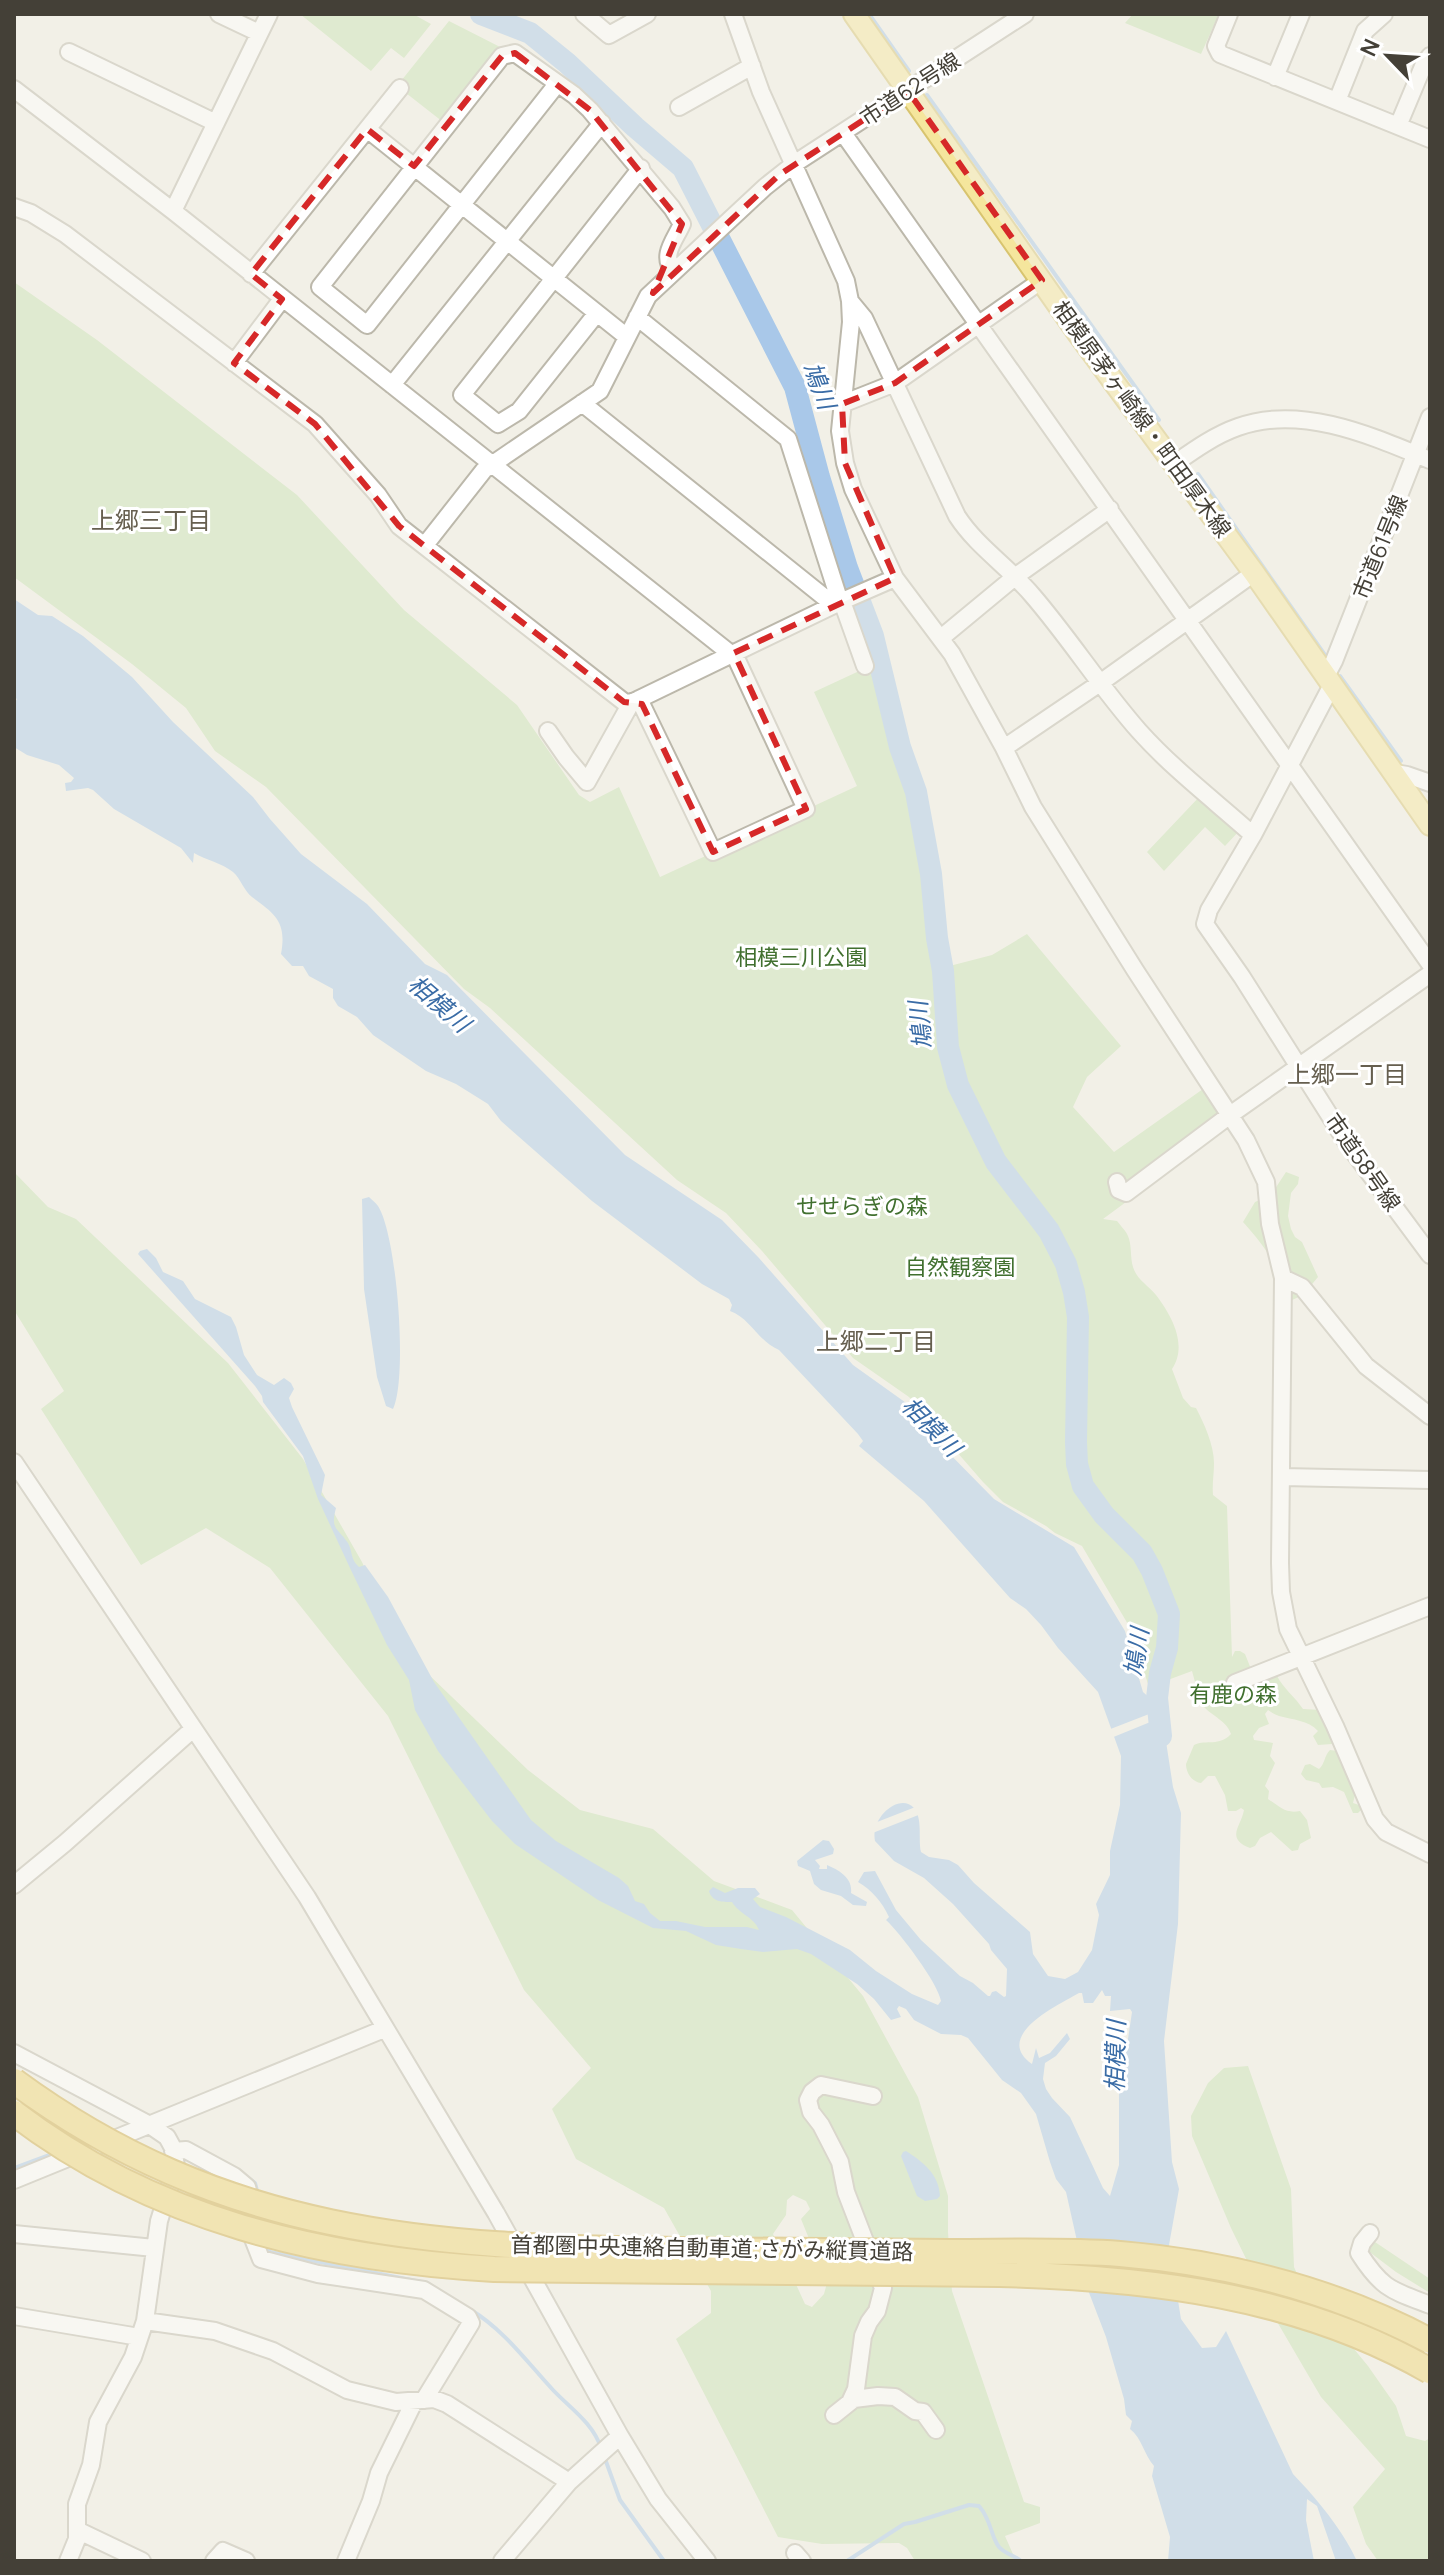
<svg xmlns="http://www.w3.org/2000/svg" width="1444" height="2575" viewBox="0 0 1444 2575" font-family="Manrope,'Noto Sans JP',sans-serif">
<rect width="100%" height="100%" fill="#f2f0e7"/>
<path fill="#c8e2b3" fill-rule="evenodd" d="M 300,14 L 413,14 L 431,24 L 404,58 L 391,48 L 371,71 Z
M 1133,14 L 1219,14 L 1201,54 L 1125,23 Z
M 449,21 L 506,50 L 443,122 L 397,86 Z
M 14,282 L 97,340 L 297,495 L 404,610 L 517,705 L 579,795 L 590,802 L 619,787 L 660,877 L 857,786 L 814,692 L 870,666 L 910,798 L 926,875 L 938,969 L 992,955 L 1027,934 L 1121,1046 L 1087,1077 L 1073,1107 L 1114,1152 L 1203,1089 L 1229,1126 L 1103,1219 L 1117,1221 C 1120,1225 1126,1231 1128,1236 C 1132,1245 1130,1257 1133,1267 C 1137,1280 1148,1285 1156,1295 C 1172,1316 1188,1345 1172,1369 L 1183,1398 L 1191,1407 L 1196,1408 C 1204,1423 1214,1445 1214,1463 C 1214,1475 1212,1484 1213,1495 L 1227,1506 L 1232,1657 L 1235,1651 L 1240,1651 L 1245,1654 L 1251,1669 L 1277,1676 C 1284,1689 1295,1697 1303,1709 L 1322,1710 L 1334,1739 L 1332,1744 L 1318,1745 L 1313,1736 L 1318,1731 C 1308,1720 1293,1720 1279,1716 C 1275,1715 1271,1712 1268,1710 L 1265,1714 L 1269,1724 L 1259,1728 L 1253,1736 L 1254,1740 L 1273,1743 L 1270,1756 L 1275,1763 L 1265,1786 L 1269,1791 L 1268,1799 C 1280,1807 1286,1814 1300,1811 L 1307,1820 L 1311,1838 L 1300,1844 L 1298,1850 L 1292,1851 L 1271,1832 L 1260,1838 L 1255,1846 L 1250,1848 C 1225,1838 1241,1827 1244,1810 L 1241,1808 L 1236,1811 L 1228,1811 L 1225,1795 L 1215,1776 L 1208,1776 L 1201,1783 C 1192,1782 1186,1773 1186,1764 L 1194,1745 C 1207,1739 1219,1747 1231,1734 C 1227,1721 1212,1716 1203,1706 C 1199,1701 1196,1693 1192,1688 L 1195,1682 L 1192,1671 L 1149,1687 L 1129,1626 L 1082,1546 L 1055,1533 L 1046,1526 L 1003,1502 L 983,1482 L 909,1397 L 853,1358 L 762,1251 L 726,1213 L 677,1180 L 490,1008 L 464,989 L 266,787 L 215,751 L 186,708 L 132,664 L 14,577 Z
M 1201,795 L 1241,829 L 1225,846 L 1205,827 L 1164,871 L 1147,852 Z
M 14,1172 L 48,1207 L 76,1219 L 228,1363 L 303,1459 L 362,1562 L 400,1647 L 528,1770 L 580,1810 L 653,1829 L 714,1881 L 792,1910 L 863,1996 L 918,2097 L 948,2196 L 948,2232 L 952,2291 L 1024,2502 L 1040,2507 L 1040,2523 L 1005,2536 L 1016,2561 L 915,2561 L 907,2548 L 899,2543 L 822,2544 L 778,2537 L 676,2339 L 711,2313 L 711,2291 L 664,2208 L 576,2159 L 552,2109 L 591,2068 L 524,1990 L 388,1716 L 270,1568 L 206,1528 L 141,1565 L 41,1409 L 64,1391 L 14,1310 ZM 793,2195 L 806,2201 L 810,2209 L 801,2219 L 827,2283 L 824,2294 L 812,2307 L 805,2304 L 773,2234 L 786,2215 L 787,2200 Z
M 1286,1172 L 1299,1177 L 1298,1184 L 1291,1193 L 1288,1216 L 1291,1229 L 1295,1237 L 1302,1242 L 1318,1277 L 1303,1295 L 1290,1301 C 1276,1264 1269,1251 1243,1222 L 1255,1202 L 1271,1195 Z
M 1330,1750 L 1337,1751 L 1356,1791 L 1353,1803 L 1359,1805 L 1361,1810 L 1358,1813 L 1353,1813 L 1344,1792 L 1333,1787 L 1322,1788 L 1319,1783 L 1306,1780 L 1301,1774 L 1305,1765 L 1310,1764 L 1319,1769 C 1325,1764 1324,1756 1330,1750 Z
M 1248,2066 L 1291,2189 L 1294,2267 L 1303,2287 L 1368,2366 L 1396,2406 L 1406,2436 L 1425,2441 L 1430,2438 L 1430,2561 L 1378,2561 L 1366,2544 L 1353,2507 L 1385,2469 L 1321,2397 L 1276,2320 L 1231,2228 L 1192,2136 L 1191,2116 L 1208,2083 L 1224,2068 Z
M 1372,2240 L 1430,2279 L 1430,2293 L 1396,2272 L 1363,2247 Z"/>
<path fill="#a9c8e9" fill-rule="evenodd" d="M 14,599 L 38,615 L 52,616 L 83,636 L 132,677 L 173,722 L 253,797 L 270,819 L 301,854 L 367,904 L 425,964 L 447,975 L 625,1155 L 722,1220 L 759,1258 L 853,1365 L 909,1405 L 935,1439 L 994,1499 L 1074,1547 L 1125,1631 L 1143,1692 L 1154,1702 L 1163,1722 L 1173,1787 L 1181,1813 L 1178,1924 L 1164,2041 L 1172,2162 L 1179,2189 L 1169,2245 L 1181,2319 L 1202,2348 L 1216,2347 L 1226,2331 L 1293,2474 C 1317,2499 1342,2529 1357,2561 L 1336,2561 L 1317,2506 L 1307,2499 L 1306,2520 L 1314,2561 L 1168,2561 L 1170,2537 L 1152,2476 L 1154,2466 C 1144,2455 1142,2438 1130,2429 L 1132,2421 L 1126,2415 L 1124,2399 L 1106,2337 L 1088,2290 L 1066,2192 L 1056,2179 L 1050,2162 L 1036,2114 L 1021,2093 L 1002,2080 L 968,2038 L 961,2035 L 941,2034 L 914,2020 L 906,2009 L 899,2006 L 897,2009 L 901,2017 L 891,2020 L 874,1999 L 857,1984 L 811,1954 L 797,1949 L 763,1952 L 741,1949 L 716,1945 L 686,1931 L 653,1928 L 598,1900 L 515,1844 L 492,1821 L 438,1751 L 415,1710 L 409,1680 L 387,1645 L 350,1568 L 318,1499 L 303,1456 L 263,1402 L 262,1396 L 255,1386 L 138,1254 L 140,1251 L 147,1249 L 156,1258 L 163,1272 L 183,1281 L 195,1299 L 231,1317 L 236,1327 L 244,1355 L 257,1375 L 274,1385 L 284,1378 L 291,1383 L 294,1389 L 289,1398 L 292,1407 L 325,1475 L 321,1495 L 336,1508 C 330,1530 338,1528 348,1543 C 353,1552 350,1559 359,1567 L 365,1565 L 388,1597 L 434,1682 L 531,1820 L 556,1841 L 619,1878 L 628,1886 L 635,1901 L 644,1904 L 650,1913 L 660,1921 L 676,1921 L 705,1927 L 747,1927 L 759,1930 C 754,1917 739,1914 732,1902 C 722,1902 712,1902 709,1891 L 713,1887 L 725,1893 L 738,1888 L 755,1888 L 760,1894 L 753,1899 L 760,1907 L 786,1917 L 850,1950 L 876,1971 L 912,1994 L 938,2005 L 941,2001 C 938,1983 900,1933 886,1920 L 889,1917 C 882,1902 872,1890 858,1882 L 864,1872 L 875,1871 L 896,1910 L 921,1940 L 960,1976 L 973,1983 L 988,1996 L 990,1996 L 992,1992 L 996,1991 L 1004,1997 L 1006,1996 L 1007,1969 L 991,1950 L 989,1944 L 953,1904 L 924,1878 L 894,1861 L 875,1841 C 870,1817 900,1792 914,1808 C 923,1819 918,1839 921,1852 L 929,1857 L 949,1860 L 958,1865 L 974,1883 L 1030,1932 L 1033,1954 L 1048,1976 L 1065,1979 L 1078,1972 L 1092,1950 L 1099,1915 L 1096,1904 L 1110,1875 L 1110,1851 L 1120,1805 L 1121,1756 L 1098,1692 L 1058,1648 L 1041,1625 L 1026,1609 L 1010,1598 L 924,1501 L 859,1446 L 863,1441 L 858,1434 L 779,1350 C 758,1341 750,1318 730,1311 L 732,1305 L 729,1299 L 702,1284 L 592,1201 L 501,1121 L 488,1104 L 456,1084 L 426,1071 L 373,1035 L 357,1017 L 338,1006 L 333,998 L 333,989 L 309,976 L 303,966 L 292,966 L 281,954 C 287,922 275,914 252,897 C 244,891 241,879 233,872 C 222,863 206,860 194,853 L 193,863 L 181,848 L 114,809 L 93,790 L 88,788 L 66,791 L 65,783 L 71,782 L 74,778 L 59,765 L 27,755 L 14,747 L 14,704 L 17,699 L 14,697 ZM 1102,1990 L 1105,1996 L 1111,1996 L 1110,2011 L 1130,2009 L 1132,2012 L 1124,2066 L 1122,2070 L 1119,2067 L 1119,2165 L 1110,2196 L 1103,2188 L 1070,2117 L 1052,2098 L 1046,2089 L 1043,2079 L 1045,2063 L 1056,2056 L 1070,2039 L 1067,2033 L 1050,2053 L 1039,2058 L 1036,2048 L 1032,2064 C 992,2036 1058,2005 1079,1993 L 1082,1993 L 1084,2003 L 1093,2003 Z
M 369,1197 C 372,1200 376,1203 378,1206 C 397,1235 408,1378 393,1409 L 386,1406 L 377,1377 L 364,1289 L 362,1199 Z
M 823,1840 L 829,1841 L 834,1849 L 833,1854 L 815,1860 L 820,1866 L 819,1869 L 827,1869 L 827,1865 C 839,1870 853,1878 851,1893 L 867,1902 L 866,1906 L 853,1905 L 841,1896 L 821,1890 L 814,1884 L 810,1871 L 798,1866 L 797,1861 Z
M 906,2151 C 923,2162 939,2174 940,2196 L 937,2199 L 925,2201 L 917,2196 L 901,2156 L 903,2152 Z"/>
<path fill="#f2f0e7" d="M 1162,1709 L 1165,1716 L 1111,1738 L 1108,1730 Z
M 918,1806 L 921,1814 L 870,1834 L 872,1824 Z"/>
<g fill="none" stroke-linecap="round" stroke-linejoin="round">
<path stroke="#a9c8e9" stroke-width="4" d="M 869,14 L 909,71
M 927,95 L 1159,420
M 1198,474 L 1325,655
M 1340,676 L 1401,761
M 14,2168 L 57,2152
M 240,2172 L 255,2183 L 258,2194
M 262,2242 L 270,2252 L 426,2283
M 471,2310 C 504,2330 527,2362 553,2390 C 570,2408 593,2423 601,2448
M 604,2456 L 620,2500 L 664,2561
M 847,2561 L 904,2524 L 915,2522 L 969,2505 L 979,2506 C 992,2521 990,2535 999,2547 C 1005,2554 1014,2555 1021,2561"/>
<path stroke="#a9c8e9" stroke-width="22" d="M 481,14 L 530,33 L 567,63 L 635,127 L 683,168 L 795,387 L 819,477 L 847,568 L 873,636 L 900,747 L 916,792 L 931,874 L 937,938 L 943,971 L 948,1047 L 958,1085 L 996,1162 L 1049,1231 L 1066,1264 L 1074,1292 L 1078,1317 L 1076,1442 L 1077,1464 L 1083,1486 L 1104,1515 L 1142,1553 L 1152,1571 L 1169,1614 L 1167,1648 L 1160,1673 L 1157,1698 L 1161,1736"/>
<g stroke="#bcb8ab" stroke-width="20">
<path id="minor" d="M 219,14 L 259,33
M 584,14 L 609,35 L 647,14
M 733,14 L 761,92 L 846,281 L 850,301 L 851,322 L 840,431 L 845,463 L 853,489 L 895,578 L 952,654 L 1004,748 L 1033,807 L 1135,970 L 1246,1140 L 1266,1182 L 1270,1224 L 1283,1278 L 1280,1563 L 1281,1592 L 1288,1629 L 1335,1726 L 1375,1819 L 1386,1832 L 1430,1854
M 1229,14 L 1216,46 L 1220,54 L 1430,139
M 69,52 L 216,123
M 1275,77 L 1301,14
M 557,84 L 367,325 L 320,287 L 502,56 L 515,53 L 574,95 L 590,110 L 672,208 L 682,224 C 675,240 660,256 674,271
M 14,89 L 173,211 L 736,658 L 806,809 L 713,852 L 639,699
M 1337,101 L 1365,31 L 1384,14
M 679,107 L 752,66
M 1398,126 L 1424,64 L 1430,56
M 367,129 L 627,337
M 843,133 L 1430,964
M 14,207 L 31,213 L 65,234 L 315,424 L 378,495 L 399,526 L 624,702 L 631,703
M 173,211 L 269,14
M 251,274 L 400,88
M 850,301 L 864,318 L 957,516 C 977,547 1009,567 1033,596 C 1070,639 1101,688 1139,731 C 1173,769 1215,801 1253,835
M 597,313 L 519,411 L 498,424 L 462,395 L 641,168
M 637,317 L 788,439 L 840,602 L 844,607 L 865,666
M 234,363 L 282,299
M 392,385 L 602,123
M 582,403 L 834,605
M 842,404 L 895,383 L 1042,280
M 1174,464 C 1194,450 1215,435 1238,427 C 1301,404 1372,436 1430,460
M 425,545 L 484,470 L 600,391 L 648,296 L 765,187 L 794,164 L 1025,14
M 941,638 L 1016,576 L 1110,509
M 1326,676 L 1334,661 L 1430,417
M 1332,685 L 1253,835 L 1209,910 L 1205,924 L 1242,977 L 1347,1143 L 1430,1255
M 548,731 L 566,757 L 587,782 L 631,703 L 840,602 L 895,578
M 1004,748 L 1100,683 L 1254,573
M 1395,773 L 1407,775 L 1430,783
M 1117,1182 L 1119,1190 L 1126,1193 L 1230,1115 L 1430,974
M 1283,1278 L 1302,1287 L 1366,1366 L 1430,1416
M 14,1462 L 307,1897 L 496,2213 L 620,2436
M 1282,1477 L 1430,1480
M 1235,1683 L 1430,1606
M 14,1885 L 65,1843 L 193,1729
M 14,2053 L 148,2124 L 167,2137 L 173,2148 L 176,2166 L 159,2221 L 145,2321 L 133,2357 L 98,2422 L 91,2465 L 77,2504 L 77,2539 L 68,2561
M 173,2151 L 186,2150 L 234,2176 L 247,2187 L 249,2194 L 245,2218 L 261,2259 L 318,2274 L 424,2290 L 468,2317 L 471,2323 L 424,2400
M 14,2180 L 384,2029
M 1370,2233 L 1362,2243 L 1359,2253 C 1382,2289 1391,2290 1430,2305
M 14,2234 L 154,2248
M 14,2316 L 139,2337
M 145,2321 L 215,2331 L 273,2351 L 347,2390 L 396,2402 L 434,2399 L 447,2404 L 569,2482
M 850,2402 L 856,2389 L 863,2336 L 869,2322 L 877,2311 L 883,2288 L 846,2192 L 840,2162 L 821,2125 L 811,2112 L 808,2100 L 812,2092 L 821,2085 L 873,2096
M 834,2415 L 854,2399 L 878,2396 L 895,2397 L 915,2411 L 923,2412 L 936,2430
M 77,2530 L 142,2561
M 795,2553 L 802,2561
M 214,2561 L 223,2551 L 246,2561
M 346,2561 L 371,2501 L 379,2473 L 414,2402
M 502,2561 L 569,2482 L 620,2436 L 658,2499 L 707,2561"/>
</g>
<g stroke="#d8c46f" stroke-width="24">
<path id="major" d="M 854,14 L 1077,332 L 1254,573 L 1430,825"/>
</g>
<use href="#minor" stroke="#fff" stroke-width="16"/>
<use href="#major" stroke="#f5e69d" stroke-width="20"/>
<g stroke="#ceab44" stroke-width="28" stroke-linecap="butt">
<path id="highway-bridge" d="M 14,2081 C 222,2234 429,2248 678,2250 C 769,2250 860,2251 951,2252 C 1007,2252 1064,2250 1120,2254 C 1228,2263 1334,2290 1430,2341
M 14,2113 C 154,2220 321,2259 494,2269 L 999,2274 C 1147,2278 1299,2295 1430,2371"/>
</g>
<use href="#highway-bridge" stroke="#f0d574" stroke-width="24"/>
</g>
<path d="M0 0H1444V2575H0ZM 515,53 L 590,110 L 682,224 L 653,293 L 779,175 L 908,91 L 1042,280 L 895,383 L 842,404 L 845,463 L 895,578 L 734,653 L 806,809 L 713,852 L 642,704 L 624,702 L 399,526 L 315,424 L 234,363 L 282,299 L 251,274 L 367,129 L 414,166 L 502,56 Z" fill="#f2f0e7" fill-opacity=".55" fill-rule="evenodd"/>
<path fill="none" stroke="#d62828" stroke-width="6" stroke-dasharray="16 10" stroke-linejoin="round" d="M 515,53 L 590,110 L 682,224 L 653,293 L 779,175 L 908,91 L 1042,280 L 895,383 L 842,404 L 845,463 L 895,578 L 734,653 L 806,809 L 713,852 L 642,704 L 624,702 L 399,526 L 315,424 L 234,363 L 282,299 L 251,274 L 367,129 L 414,166 L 502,56 Z"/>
<g text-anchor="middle" stroke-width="6" stroke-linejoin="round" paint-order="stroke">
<g font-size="22" fill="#444037" stroke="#fff">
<text transform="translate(910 89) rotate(-33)" y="8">市道62号線</text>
<text transform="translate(1142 419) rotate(54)" y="8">相模原茅ヶ崎線・町田厚木線</text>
<text transform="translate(1380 547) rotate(-68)" y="8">市道61号線</text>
<text transform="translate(1363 1162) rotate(55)" y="8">市道58号線</text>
<text transform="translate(712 2248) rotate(1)" y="8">首都圏中央連絡自動車道;さがみ縦貫道路</text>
</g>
<g font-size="22" fill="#41702f" stroke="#fff">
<text x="801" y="965">相模三川公園</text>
<text x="862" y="1214">せせらぎの森</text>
<text x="960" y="1275">自然観察園</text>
<text x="1233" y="1702">有鹿の森</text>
</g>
<g font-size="24" font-style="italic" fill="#3a6ca6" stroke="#fff">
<text transform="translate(819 386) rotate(69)" y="8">鳩川</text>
<text transform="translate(439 1004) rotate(41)" y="8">相模川</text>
<text transform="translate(921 1025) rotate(-97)" y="8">鳩川</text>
<text transform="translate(931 1427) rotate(45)" y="8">相模川</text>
<text transform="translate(1137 1652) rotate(-82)" y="8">鳩川</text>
<text transform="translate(1116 2056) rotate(-89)" y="8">相模川</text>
</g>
<g font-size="24" fill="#665f4f" stroke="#fff">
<text x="151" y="529">上郷三丁目</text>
<text x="1347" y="1083">上郷一丁目</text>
<text x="876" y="1350">上郷二丁目</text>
</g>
</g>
<rect width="1444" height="2575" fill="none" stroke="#444037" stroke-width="32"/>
<g transform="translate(1388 56) rotate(295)" stroke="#ffffff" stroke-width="6" paint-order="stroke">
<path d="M0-6L14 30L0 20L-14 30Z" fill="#444037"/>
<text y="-12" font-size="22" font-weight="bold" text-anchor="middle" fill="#444037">N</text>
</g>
</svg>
